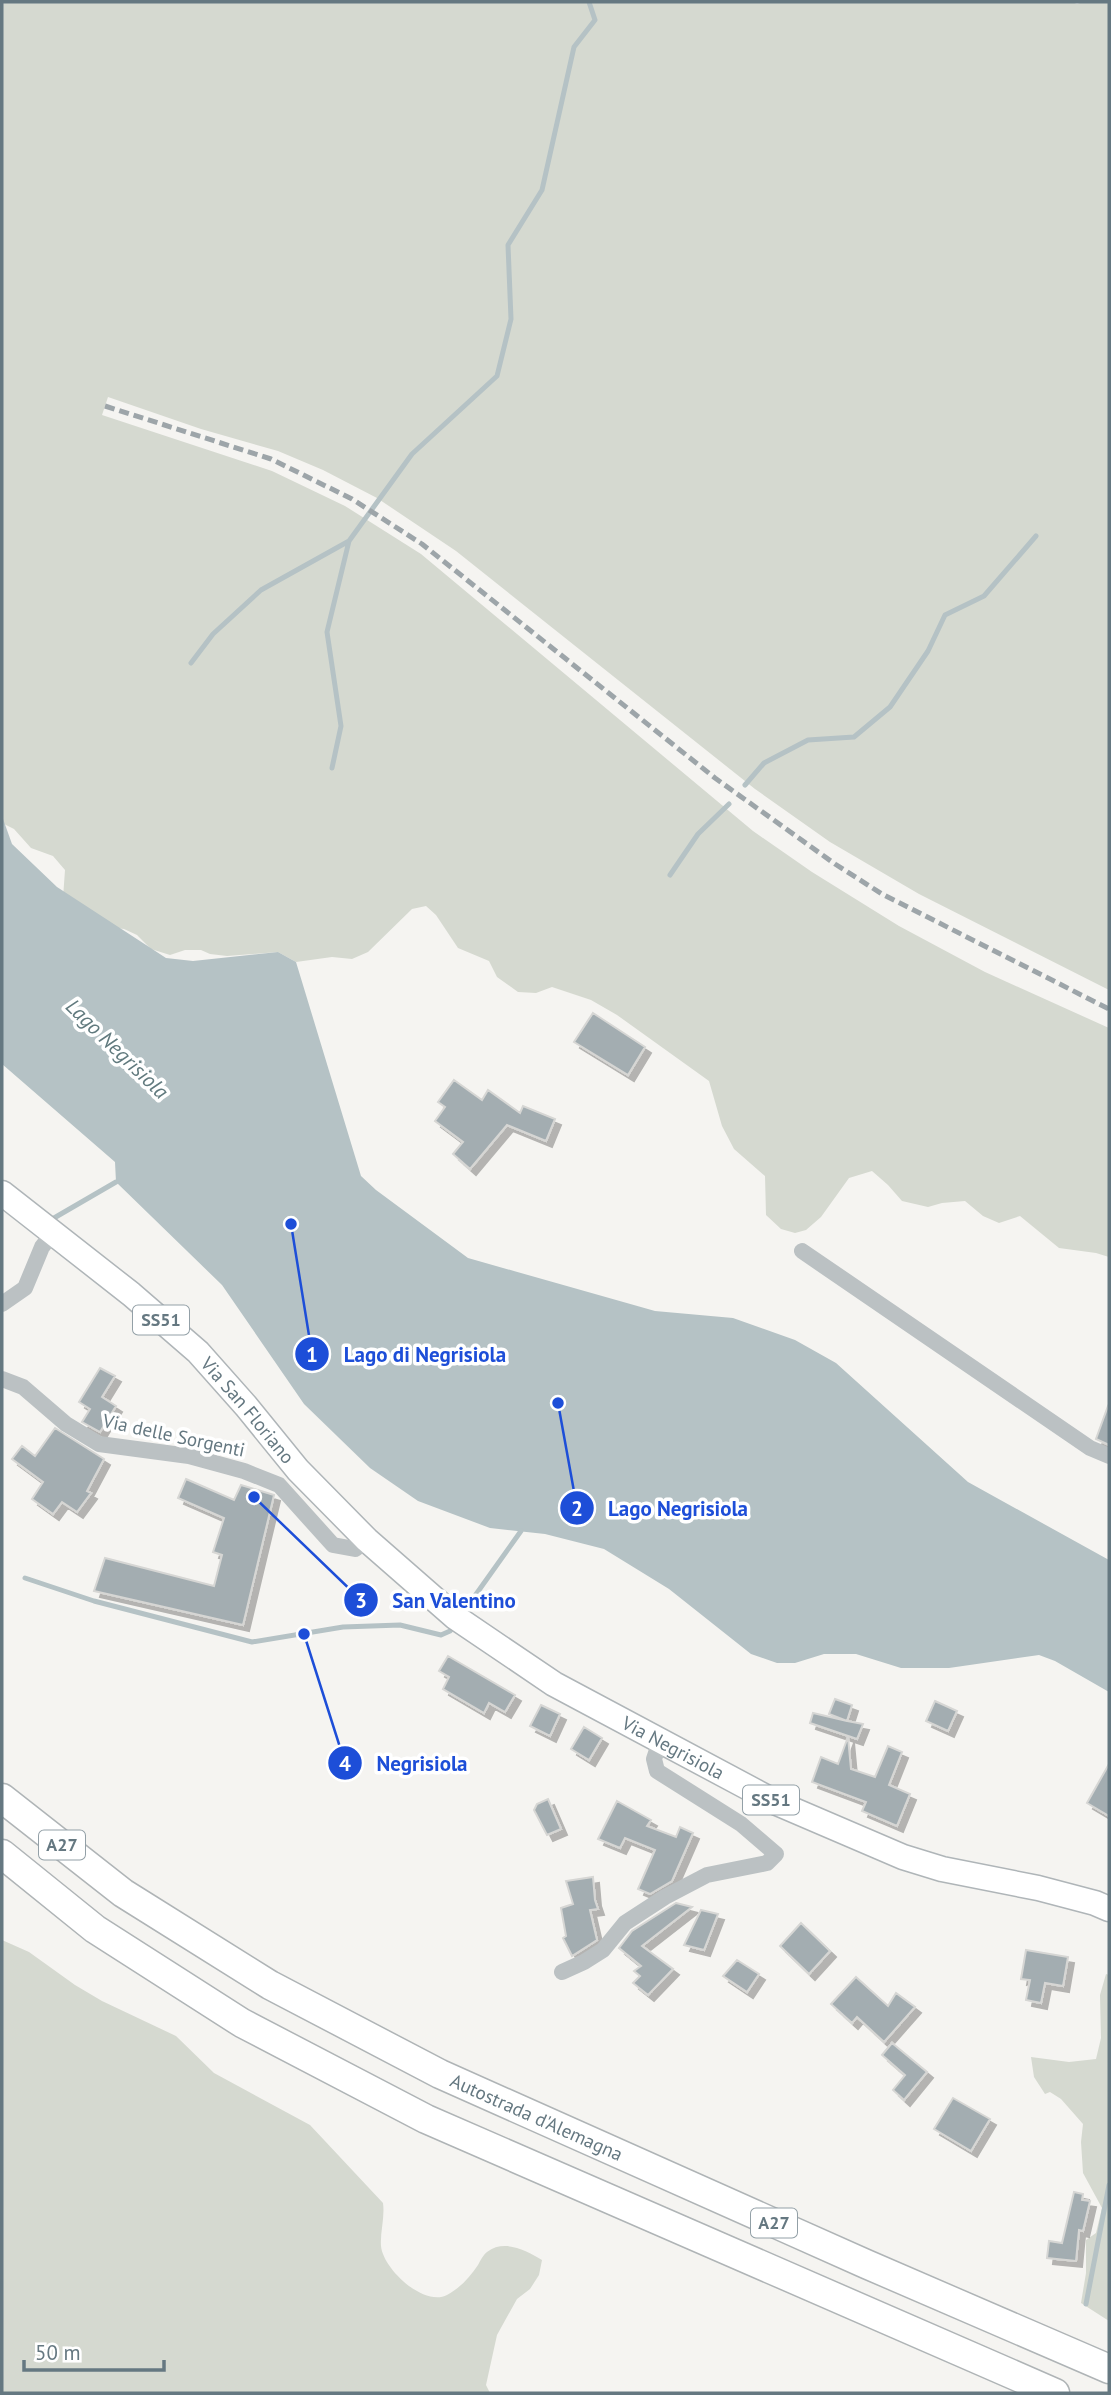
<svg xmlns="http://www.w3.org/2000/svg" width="1111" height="2395" viewBox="0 0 1111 2395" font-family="'PT Sans',sans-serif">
<defs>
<filter id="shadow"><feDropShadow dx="6" dy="6" stdDeviation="0" flood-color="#0004"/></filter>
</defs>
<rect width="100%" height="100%" fill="#f5f4f1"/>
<path fill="#d5d9d0" d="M 2,2 L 1072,2 L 1077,4 L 1083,2 L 1109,2 L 1109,990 L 919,894 L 830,842 L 755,789 L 456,551 L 377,498 L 323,470 L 278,451 L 201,429 L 108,397 L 102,415 L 272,471 L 345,506 L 421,554 L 753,831 L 812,872 L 899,926 L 985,972 L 1109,1028 L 1109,1257 L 1096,1253 L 1059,1248 L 1020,1216 L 999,1223 L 983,1216 L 965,1201 L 942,1203 L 928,1207 L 902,1201 L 888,1185 L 872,1171 L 849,1178 L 821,1217 L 806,1230 L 795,1233 L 781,1229 L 766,1215 L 765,1176 L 734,1149 L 722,1126 L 709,1081 L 617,1015 L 591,1000 L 552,987 L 536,993 L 518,992 L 497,977 L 489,961 L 458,948 L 436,915 L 426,906 L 412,909 L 368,952 L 352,959 L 332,957 L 296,962 L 278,952 L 227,956 L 210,954 L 201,950 L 185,950 L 170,955 L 151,949 L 137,935 L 124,929 L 108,927 L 63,898 L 65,870 L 53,856 L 31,848 L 14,829 L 2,823 Z
M 2,1940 L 29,1952 L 75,1985 L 102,2001 L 176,2036 L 214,2073 L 310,2125 L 383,2203 C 385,2218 380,2232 381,2246 C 383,2269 424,2307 447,2295 C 460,2288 470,2277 478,2265 C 480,2261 483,2255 487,2252 C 504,2239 526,2250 542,2260 L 539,2275 L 530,2289 L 517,2299 L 497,2335 L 486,2385 L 490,2393 L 2,2393 Z
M 1106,1974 L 1109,1975 L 1109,2321 L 1081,2303 L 1086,2273 L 1086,2240 L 1096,2233 L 1102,2208 L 1083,2173 L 1081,2142 L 1083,2124 L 1061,2099 L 1050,2092 L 1045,2094 L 1034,2077 L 1031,2057 L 1069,2062 L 1096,2059 L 1101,2038 L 1100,1995 Z"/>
<path fill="#b5c2c5" d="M 2,816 L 12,844 L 57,887 L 166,958 L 193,961 L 278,952 L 296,962 L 361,1176 L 376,1190 L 468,1258 L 655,1311 L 733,1318 L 795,1340 L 836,1363 L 968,1482 L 1109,1560 L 1109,1692 L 1055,1661 L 1039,1655 L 949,1668 L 901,1668 L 856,1654 L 824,1654 L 795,1663 L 777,1663 L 751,1654 L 669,1589 L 604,1549 L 545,1534 L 490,1528 L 418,1501 L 370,1468 L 304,1404 L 222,1285 L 116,1182 L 115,1162 L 2,1064 Z"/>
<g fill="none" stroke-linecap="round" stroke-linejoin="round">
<path stroke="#b5c2c5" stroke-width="5" d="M 191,663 L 213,634 L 261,590 L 349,541 L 412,454 L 497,376 L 511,319 L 508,245 L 542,190 L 574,47 L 595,20 L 589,2
M 332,768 L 341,726 L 327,632 L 349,541
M 745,785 L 764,763 L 808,740 L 854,737 L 890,707 L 928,651 L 945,615 L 984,596 L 1036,536
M 670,875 L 698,834 L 729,804
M 54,1218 L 116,1182
M 25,1578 L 94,1601 L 252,1642 L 343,1627 L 400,1625 L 441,1635 L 450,1631 L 454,1625
M 462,1614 L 521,1531
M 1086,2304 L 1109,2185"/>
</g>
<path fill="#a3adb1" stroke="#d6d6d4" stroke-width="2" filter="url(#shadow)" d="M 593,1013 L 645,1047 L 628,1075 L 574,1042 Z
M 454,1080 L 482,1100 L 488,1090 L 520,1113 L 523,1106 L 555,1119 L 546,1141 L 507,1125 L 470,1169 L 453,1154 L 463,1142 L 435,1121 L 445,1107 L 438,1102 Z
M 100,1368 L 115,1376 L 102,1397 L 116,1406 L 100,1432 L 82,1422 L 90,1409 L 79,1402 Z
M 1108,1406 L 1109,1407 L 1109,1445 L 1096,1439 Z
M 55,1428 L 104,1459 L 87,1491 L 91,1493 L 77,1512 L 62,1502 L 53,1514 L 32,1499 L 43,1482 L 12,1459 L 22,1446 L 35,1456 Z
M 186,1479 L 234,1500 L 241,1485 L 274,1495 L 243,1625 L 94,1591 L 105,1558 L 214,1586 L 222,1555 L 213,1552 L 224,1518 L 178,1498 Z
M 448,1656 L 515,1695 L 505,1712 L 489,1703 L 484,1713 L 443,1689 L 449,1677 L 439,1671 Z
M 835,1699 L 852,1705 L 847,1721 L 863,1724 L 857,1739 L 810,1723 L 813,1713 L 847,1721 L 829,1714 Z
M 935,1701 L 957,1711 L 948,1731 L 926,1721 Z
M 541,1705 L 560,1714 L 550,1736 L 530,1726 Z
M 584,1727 L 602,1738 L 589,1760 L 571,1749 Z
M 848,1737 L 851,1769 L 875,1777 L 888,1746 L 902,1752 L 889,1785 L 910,1794 L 897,1826 L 862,1811 L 866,1802 L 812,1782 L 821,1757 L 838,1764 Z
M 1109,1764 L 1109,1816 L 1087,1803 Z
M 548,1799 L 561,1829 L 547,1835 L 534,1810 L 537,1804 Z
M 617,1801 L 651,1820 L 647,1826 L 676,1837 L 680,1827 L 693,1833 L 672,1881 L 650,1894 L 638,1889 L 655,1850 L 625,1838 L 620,1848 L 598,1839 Z
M 593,1877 L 595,1900 L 598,1909 L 590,1910 L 597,1940 L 572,1956 L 563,1938 L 566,1936 L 561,1908 L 573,1904 L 566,1881 Z
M 676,1903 L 692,1907 L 642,1946 L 673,1969 L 648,1995 L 633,1983 L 640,1976 L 634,1971 L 641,1966 L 619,1948 L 632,1931 Z
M 701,1910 L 718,1914 L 704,1950 L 684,1945 Z
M 801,1923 L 830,1951 L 809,1974 L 780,1946 Z
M 1026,1950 L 1068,1957 L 1063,1986 L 1045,1983 L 1041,2003 L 1026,2000 L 1030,1980 L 1021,1979 Z
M 737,1960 L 759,1974 L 747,1992 L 723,1976 Z
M 856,1977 L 888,2006 L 896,1993 L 915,2007 L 884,2042 L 857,2017 L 852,2023 L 831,2004 Z
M 892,2043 L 927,2072 L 904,2100 L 893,2090 L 905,2075 L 882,2055 Z
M 953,2098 L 990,2119 L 971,2151 L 934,2129 Z
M 1074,2192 L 1083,2194 L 1082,2200 L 1090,2201 L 1083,2231 L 1079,2230 L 1076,2261 L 1047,2258 L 1049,2241 L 1062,2243 Z"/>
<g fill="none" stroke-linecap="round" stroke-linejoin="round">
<g stroke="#afb5b8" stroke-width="27">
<g id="primary">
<path id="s1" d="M 2,1193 L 131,1294 L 198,1352 L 246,1406 L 298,1470 L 367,1540 L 455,1617 L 554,1684 L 777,1803 L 903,1857 L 942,1869 L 1038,1888 L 1095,1903 L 1109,1909"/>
</g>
</g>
<g stroke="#afb4b6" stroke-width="31">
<g id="highway">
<path id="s2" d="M 2,1798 L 123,1893 L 270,1985 L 440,2074 L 866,2264 L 1109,2369"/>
<path d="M 2,1854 L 95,1929 L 242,2023 L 426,2119 L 1055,2393"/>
</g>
</g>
<path stroke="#bbc1c3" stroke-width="16" d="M 802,1251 L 1090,1448 L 1109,1456
M 2,1304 L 25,1288 L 42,1247 L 52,1234
M 2,1379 L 23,1387 L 66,1424 L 99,1444 L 189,1456 L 244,1471 L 279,1485 L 333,1545 L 355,1549 L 367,1540
M 562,1972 L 584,1962 L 603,1950 L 625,1923 L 665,1897 L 707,1875 L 767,1863 L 776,1854 L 741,1824 L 657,1771 L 654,1759 L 660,1741"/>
<use href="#primary" stroke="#fff" stroke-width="24"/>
<use href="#highway" stroke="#fff" stroke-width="28"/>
<path stroke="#9da5a9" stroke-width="5" stroke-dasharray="10 5" stroke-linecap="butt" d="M 105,406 L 271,459 L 352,499 L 422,544 L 715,778 L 835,864 L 882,894 L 1109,1009"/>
</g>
<g text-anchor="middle" stroke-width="7" stroke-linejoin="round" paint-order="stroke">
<g fill="#fff" stroke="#93a0a7" stroke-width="2">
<rect x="133" y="1305.5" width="56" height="29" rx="5"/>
<rect x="743" y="1785.5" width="56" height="29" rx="5"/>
<rect x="39" y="1830.5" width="46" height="29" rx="5"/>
<rect x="751" y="2208.5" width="46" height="29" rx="5"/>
</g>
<g font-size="18" font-weight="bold" fill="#657881">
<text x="161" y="1326">SS51</text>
<text x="771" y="1806">SS51</text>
<text x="62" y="1851">A27</text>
<text x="774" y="2229">A27</text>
</g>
<g font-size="19" fill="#657881" stroke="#fff">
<text dy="7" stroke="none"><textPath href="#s1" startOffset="329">Via San Floriano</textPath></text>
<text transform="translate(174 1435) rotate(12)" y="7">Via delle Sorgenti</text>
<text dy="7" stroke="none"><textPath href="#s1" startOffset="877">Via Negrisiola</textPath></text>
<text dy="7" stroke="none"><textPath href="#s2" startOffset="625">Autostrada d'Alemagna</textPath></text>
</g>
<g font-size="21" font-style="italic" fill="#617a7e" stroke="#fff">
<text transform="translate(117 1049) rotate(44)" y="7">Lago Negrisiola</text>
</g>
</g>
<path fill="none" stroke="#1d4ed8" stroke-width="2.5" d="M291 1224L312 1354M558 1403L577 1508M254 1497L361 1600M304 1634L345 1763"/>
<g fill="#1d4ed8" stroke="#fff" stroke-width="2.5">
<circle cx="291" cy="1224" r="7"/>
<circle cx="558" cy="1403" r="7"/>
<circle cx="254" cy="1497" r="7"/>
<circle cx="304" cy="1634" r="7"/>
<circle cx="312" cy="1354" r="18"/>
<circle cx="577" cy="1508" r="18"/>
<circle cx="361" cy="1600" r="18"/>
<circle cx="345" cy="1763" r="18"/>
</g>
<g font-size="21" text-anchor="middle" font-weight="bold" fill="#fff">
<text x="312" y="1362">1</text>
<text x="577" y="1516">2</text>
<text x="361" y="1608">3</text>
<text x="345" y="1771">4</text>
</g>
<g font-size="21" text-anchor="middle" font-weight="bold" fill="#1d4ed8" stroke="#fff" stroke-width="7" stroke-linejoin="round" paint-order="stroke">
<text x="425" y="1362">Lago di Negrisiola</text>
<text x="678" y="1516">Lago Negrisiola</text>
<text x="454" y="1608">San Valentino</text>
<text x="422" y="1771">Negrisiola</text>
</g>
<rect width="1111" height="2395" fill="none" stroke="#657881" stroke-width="7"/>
<path d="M24 2360v10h140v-10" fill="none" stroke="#657881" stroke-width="3.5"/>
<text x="35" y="2360" font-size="21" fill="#657881" stroke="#ffffff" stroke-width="5" paint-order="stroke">50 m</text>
</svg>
